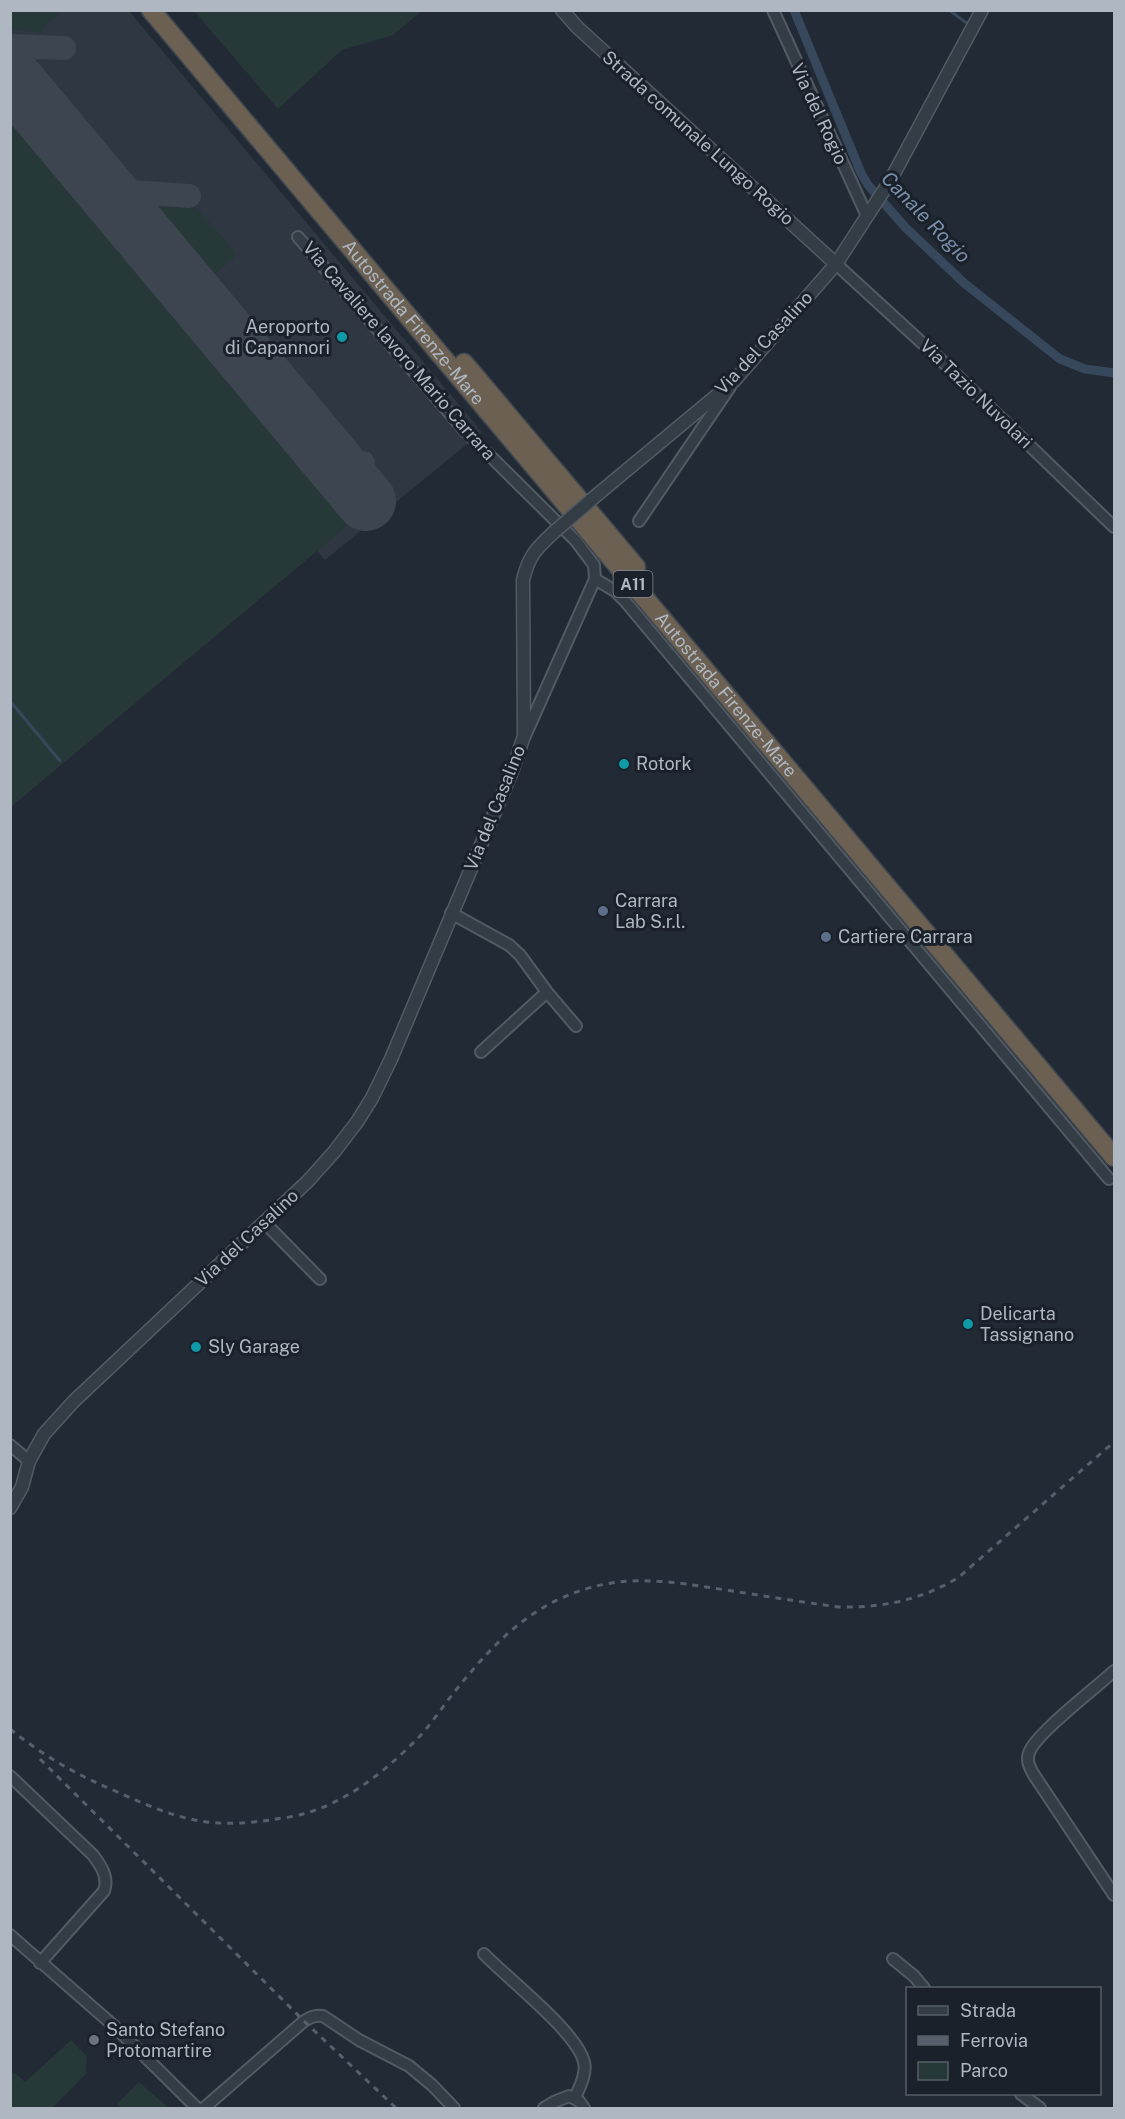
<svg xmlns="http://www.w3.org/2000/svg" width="1125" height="2119" viewBox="0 0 1125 2119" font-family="'Public Sans',sans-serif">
<rect width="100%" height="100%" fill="#212a35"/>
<path fill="#2f3742" d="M 10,11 L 129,11 L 482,432 L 325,560 L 11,186 Z"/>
<path fill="#263838" d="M 11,10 L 62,10 L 62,11 L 44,26 L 42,33 L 11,29 Z
M 194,11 L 422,11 L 393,35 L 342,50 L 278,109 Z
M 11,102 L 359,516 L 11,807 L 10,807 Z
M 142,200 L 197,208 L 235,252 L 235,257 L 202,284 L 138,209 L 136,203 Z
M 71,2040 L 87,2057 L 86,2072 L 87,2073 L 52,2108 L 11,2108 L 11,2076 L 14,2072 L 25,2082 Z
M 139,2082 L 169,2108 L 121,2108 L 117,2104 Z"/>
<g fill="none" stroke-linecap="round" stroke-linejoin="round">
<path stroke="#37485d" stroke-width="3" d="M 949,10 L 968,24
M 10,701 L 60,761"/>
<path stroke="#37485d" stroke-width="9" d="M 794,10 L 861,173 L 868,185 L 906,228 L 964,283 L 1060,359 L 1085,369 L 1114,373"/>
<path stroke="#3c4550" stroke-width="24" d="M 10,46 L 64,48
M 100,183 L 117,191 L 189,196
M 130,219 C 128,207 128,200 140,193
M 346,477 L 363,463"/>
<path stroke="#3c4550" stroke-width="60" d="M 10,76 L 366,501"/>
<g stroke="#525a63" stroke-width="14">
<path id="minor" d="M 773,10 L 867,216
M 298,237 L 464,430 L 576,541 L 594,565 L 595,579 L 525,736
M 836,264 L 944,363 L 1114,527
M 639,521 L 730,387
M 595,579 L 615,591 L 625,601 L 1109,1179
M 451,913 L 509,945 L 520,955 L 547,992 L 576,1026
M 481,1052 L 547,992
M 264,1222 L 320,1279
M 10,1445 L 29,1461
M 1114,1671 C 1097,1687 1035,1734 1029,1753 C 1026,1761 1030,1768 1034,1775 L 1114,1895
M 10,1776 L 93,1855 C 101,1866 109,1877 104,1891 L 40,1963
M 10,1935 L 114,2026 L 197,2108
M 484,1954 C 508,1979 577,2032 584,2062 C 587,2074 579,2088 575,2098
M 893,1959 L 914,1976 L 924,1988
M 1021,2094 L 1040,2108
M 204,2108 L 304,2021 C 311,2017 315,2015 323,2016 L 359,2040 L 409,2066 L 432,2085 L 454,2108
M 544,2108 L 554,2102 L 569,2096 L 579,2101 L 584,2108"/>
</g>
<g stroke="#525a63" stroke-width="15">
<path id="tertiary" d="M 562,10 L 577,27 L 836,264
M 598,494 L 734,381 L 836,264 L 890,181 L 982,10
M 10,1508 L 22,1487 L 29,1461 L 44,1434 L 74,1401 L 308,1181 L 334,1152 L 357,1122 L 372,1098 L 391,1059 L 513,769 L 524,736 L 523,580 C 529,555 536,549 554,532"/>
</g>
<g stroke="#3f4750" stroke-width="21">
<g id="motorway">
<path id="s1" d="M 151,10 L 1114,1157"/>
<path d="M 464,363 L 636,567"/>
</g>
</g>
<use href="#minor" stroke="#343c45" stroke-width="10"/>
<use href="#tertiary" stroke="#343c45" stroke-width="12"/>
<use href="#motorway" stroke="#6b6052" stroke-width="18"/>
<path stroke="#56606c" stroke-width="3" stroke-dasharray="6 6" stroke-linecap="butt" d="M 10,1729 C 46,1758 79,1776 120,1793 C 146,1805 172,1816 200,1821 C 224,1825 247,1823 271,1820 C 281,1818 293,1817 303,1814 C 348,1802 388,1769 420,1736 C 431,1724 441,1709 452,1695 C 483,1656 517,1617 564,1597 C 622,1572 667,1581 726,1590 C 764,1596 801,1602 839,1607 C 882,1608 922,1600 959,1577 L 1114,1442
M 40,1759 L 304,2021 L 396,2108"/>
<g stroke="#525a63" stroke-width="15" stroke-linecap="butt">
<path id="tertiary-bridge" d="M 554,532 L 598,494"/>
</g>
<use href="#tertiary-bridge" stroke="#343c45" stroke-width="12"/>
</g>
<g fill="#0f9aa8" stroke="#1a212a" stroke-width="2">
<circle cx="342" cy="337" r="6"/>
<circle cx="624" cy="764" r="6"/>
<circle cx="968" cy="1324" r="6"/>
<circle cx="196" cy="1347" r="6"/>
</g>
<g fill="#5c6f8a" stroke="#1a212a" stroke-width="2">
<circle cx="603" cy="911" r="6"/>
<circle cx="826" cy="937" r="6"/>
</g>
<circle fill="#6b7280" stroke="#1a212a" stroke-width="2" cx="94" cy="2040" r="6"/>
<g text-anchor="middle" stroke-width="6" stroke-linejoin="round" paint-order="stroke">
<rect fill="#1a212a" stroke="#828a94" stroke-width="1.5" x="613.5" y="571" width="39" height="26" rx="4.5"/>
<g font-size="16" font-weight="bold" fill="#aeb7c2">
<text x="633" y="590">A11</text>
</g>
<g font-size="18" fill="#aeb7c2" stroke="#1a212a">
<text transform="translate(819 114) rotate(65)" y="6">Via del Rogio</text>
<text transform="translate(698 138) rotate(42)" y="6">Strada comunale Lungo Rogio</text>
<text dy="6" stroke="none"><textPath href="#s1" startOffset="408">Autostrada Firenze-Mare</textPath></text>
<text transform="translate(764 343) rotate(-47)" y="6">Via del Casalino</text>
<text transform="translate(399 351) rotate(49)" y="6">Via Cavaliere lavoro Mario Carrara</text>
<text transform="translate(976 394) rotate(44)" y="6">Via Tazio Nuvolari</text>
<text dy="6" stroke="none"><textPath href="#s1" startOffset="894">Autostrada Firenze-Mare</textPath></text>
<text transform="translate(495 808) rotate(-68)" y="6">Via del Casalino</text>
<text transform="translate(247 1238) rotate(-43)" y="6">Via del Casalino</text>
</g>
<g font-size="18" fill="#aeb7c2" stroke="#1a212a" text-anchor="start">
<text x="330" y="333" text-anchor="end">Aeroporto<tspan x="330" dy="21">di Capannori</tspan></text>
<text x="636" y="770">Rotork</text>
<text x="615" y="907">Carrara<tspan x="615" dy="21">Lab S.r.l.</tspan></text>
<text x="838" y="943">Cartiere Carrara</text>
<text x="980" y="1320">Delicarta<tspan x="980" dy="21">Tassignano</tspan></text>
<text x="208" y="1353">Sly Garage</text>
<text x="106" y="2036">Santo Stefano<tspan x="106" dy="21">Protomartire</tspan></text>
</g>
<g font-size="20" font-style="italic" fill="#788ea9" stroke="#1a212a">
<text transform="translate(926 217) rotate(46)" y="7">Canale Rogio</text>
</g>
</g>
<rect width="1125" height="2119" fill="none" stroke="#aeb7c2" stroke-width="24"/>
<rect x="906" y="1987" width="195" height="108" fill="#1a212a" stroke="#555d67" stroke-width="1.5"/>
<rect x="918" y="2006" width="30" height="9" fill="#343c45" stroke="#555d67" stroke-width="1.5"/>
<text x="960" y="2017" font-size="18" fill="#aeb7c2">Strada</text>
<rect x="918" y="2036" width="30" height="9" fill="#56606c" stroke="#555d67" stroke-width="1.5"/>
<text x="960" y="2047" font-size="18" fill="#aeb7c2">Ferrovia</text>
<rect x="918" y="2062" width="30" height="18" fill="#263838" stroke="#555d67" stroke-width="1.5"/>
<text x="960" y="2077" font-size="18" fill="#aeb7c2">Parco</text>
</svg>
